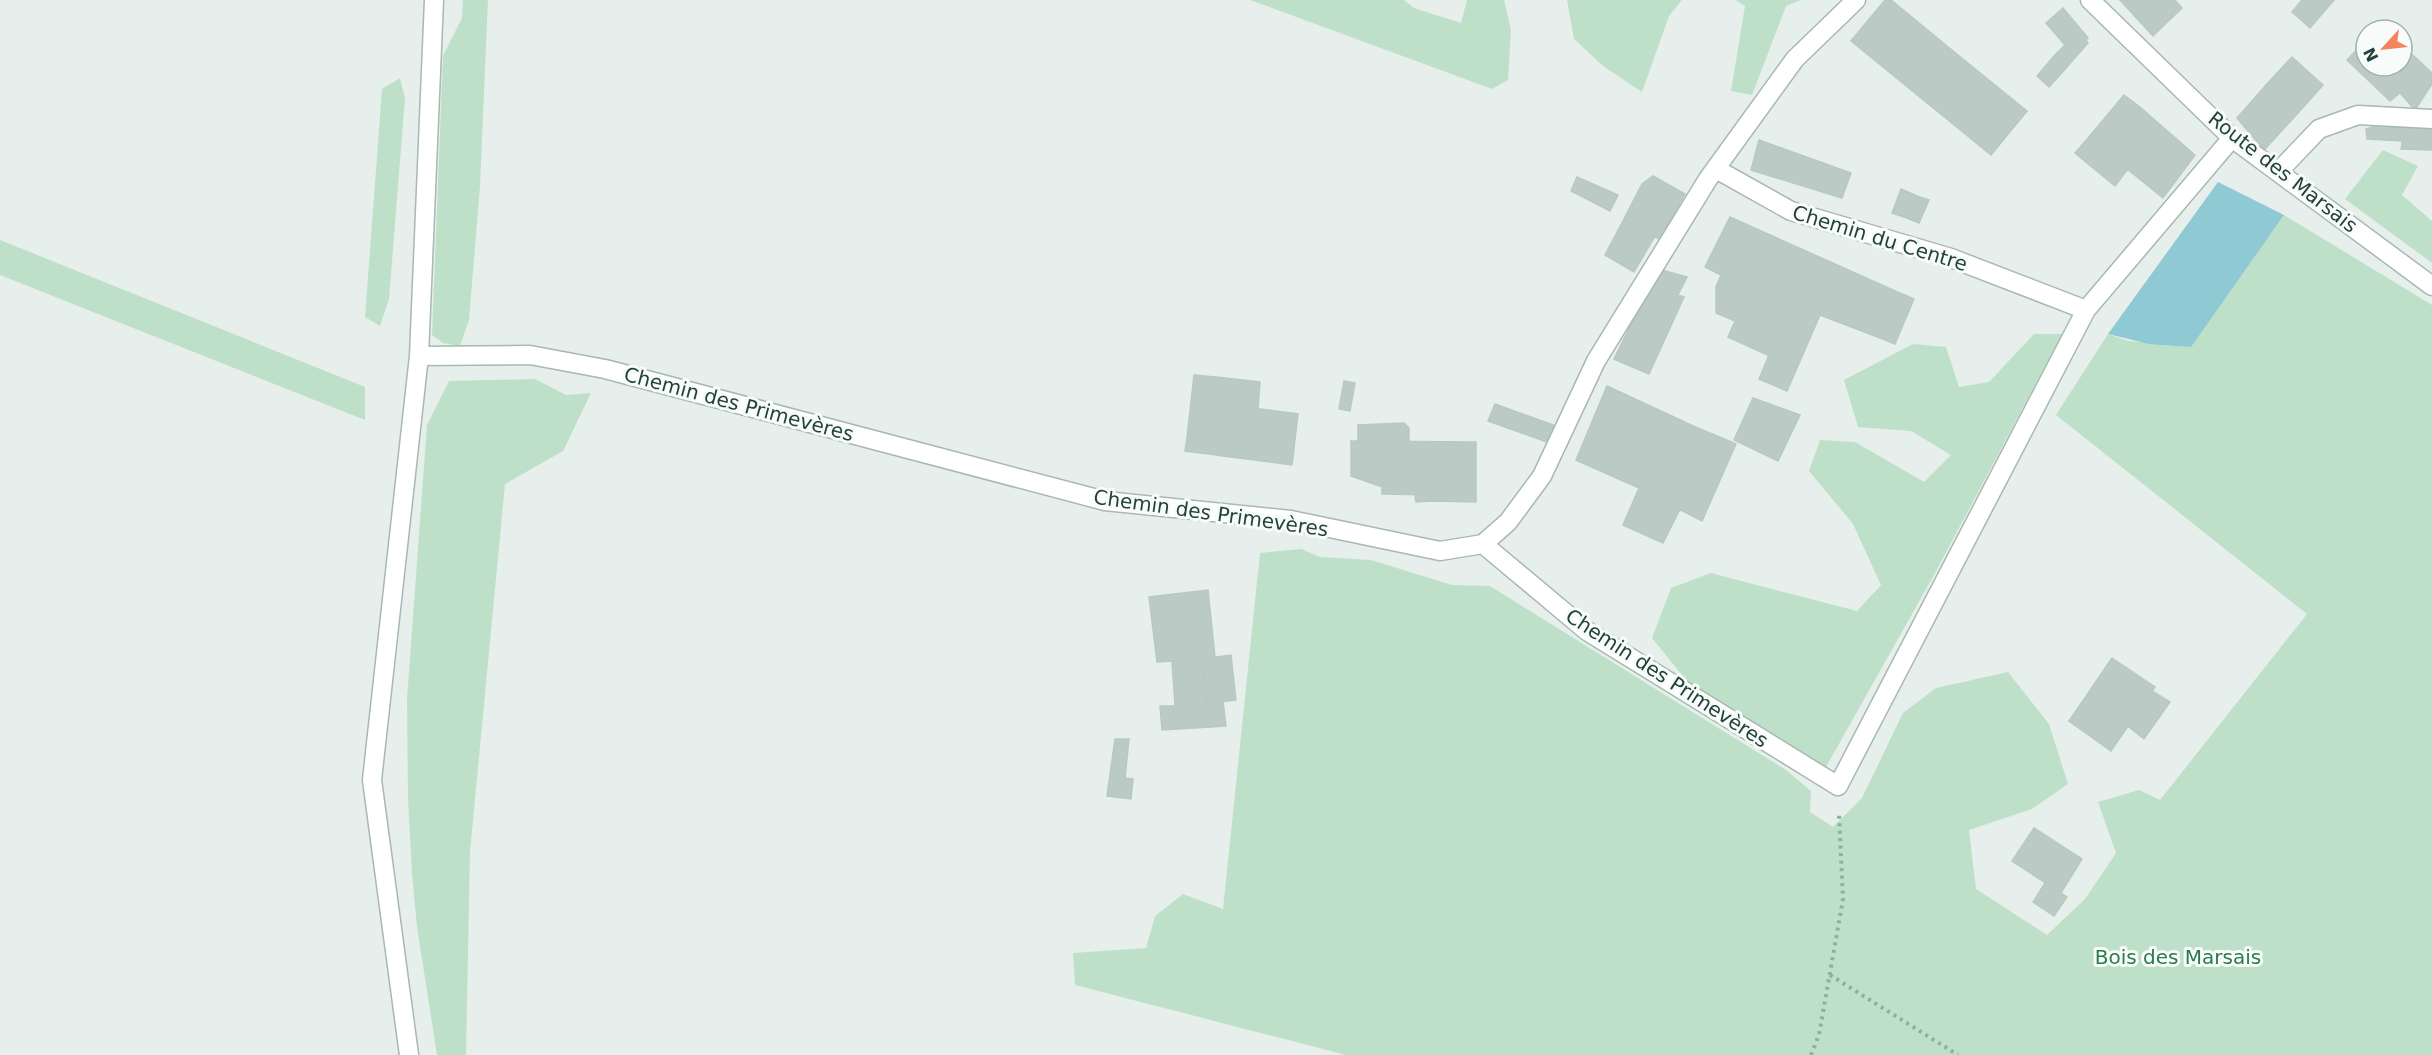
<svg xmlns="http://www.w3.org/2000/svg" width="2432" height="1055" viewBox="0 0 2432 1055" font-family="'DejaVu Sans',sans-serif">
<rect width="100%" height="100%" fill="#e6efeb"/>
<path fill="#bfe0c8" d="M 463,0 L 488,0 L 480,186 L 469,320 L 460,346 L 443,343 L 432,335 L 443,56 L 462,18 Z
M 1250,0 L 1404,0 L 1414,8 L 1461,23 L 1467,0 L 1504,0 L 1511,30 L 1508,80 L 1492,89 Z
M 1567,0 L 1682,0 L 1669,16 L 1642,92 L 1603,66 L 1574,39 Z
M 1735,0 L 1801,0 L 1786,6 L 1752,95 L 1731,91 L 1745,6 Z
M 400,78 L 405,98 L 389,299 L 380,326 L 365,317 L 382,89 Z
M 2383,150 L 2418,166 L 2402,195 L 2432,221 L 2432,263 L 2345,199 Z
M 2284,215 L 2432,305 L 2432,1055 L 1346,1055 L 1075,985 L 1073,953 L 1146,948 L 1155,916 L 1183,894 L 1223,909 L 1260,553 L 1301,549 L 1320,557 L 1371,560 L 1452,585 L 1490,586 L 1786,770 L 1811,791 L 1810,812 L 1833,827 L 1862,798 L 1903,713 L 1936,688 L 2008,672 L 2049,724 L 2068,784 L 2032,809 L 1969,830 L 1976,889 L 2047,935 L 2085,899 L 2116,853 L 2098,802 L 2139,790 L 2160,800 L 2307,614 L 2056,415 L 2108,334 L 2128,341 L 2191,346 Z
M 0,240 L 365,387 L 365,420 L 0,275 Z
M 2034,334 L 2062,334 L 1934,575 L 1826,767 L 1690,685 L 1652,638 L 1671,588 L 1711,573 L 1857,611 L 1881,585 L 1853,524 L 1809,471 L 1820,440 L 1855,442 L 1924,482 L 1951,455 L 1911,431 L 1858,427 L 1844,380 L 1913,344 L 1946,347 L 1959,387 L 1989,382 Z
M 535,379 L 566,395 L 591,393 L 563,451 L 505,484 L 470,852 L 466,1055 L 437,1055 L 417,927 L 412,874 L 408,798 L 407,699 L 427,425 L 449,381 Z"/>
<path fill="#8ec9d4" d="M 2218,182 L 2284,215 L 2191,347 L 2149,344 L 2108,334 Z"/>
<path fill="#bbcac4" stroke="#b8c9c2" stroke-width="1.5" d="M 1885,0 L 1891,0 L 1958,55 L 1921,98 L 1851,41 Z
M 2120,0 L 2175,0 L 2182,8 L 2153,36 Z
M 2302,0 L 2334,0 L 2310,28 L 2292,12 Z
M 2063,8 L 2088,38 L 2086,40 L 2088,43 L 2067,67 L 2054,56 L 2065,45 L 2046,23 Z
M 2366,40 L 2366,66 L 2402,66 L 2402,45 L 2432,73 L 2432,84 L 2415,110 L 2400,93 L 2390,101 L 2347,60 Z
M 1958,55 L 2027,111 L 1991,155 L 1921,98 Z
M 2054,56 L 2067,67 L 2049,87 L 2037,76 Z
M 2292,57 L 2323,85 L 2298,113 L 2266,85 Z
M 2266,85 L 2298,113 L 2264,150 L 2237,118 Z
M 2124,95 L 2141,108 L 2106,152 L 2089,137 Z
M 2141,108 L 2195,155 L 2163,198 L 2106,152 Z
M 2382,124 L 2405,126 L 2402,141 L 2367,139 L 2366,129 Z
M 2405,126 L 2432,128 L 2432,150 L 2401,149 Z
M 2089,137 L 2106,152 L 2093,168 L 2075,153 Z
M 1759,140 L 1851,173 L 1842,198 L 1751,170 Z
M 2106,152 L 2128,169 L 2115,186 L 2093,168 Z
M 1653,176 L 1685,194 L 1659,239 L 1624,219 L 1642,184 Z
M 1577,177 L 1618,195 L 1610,211 L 1571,191 Z
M 1901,189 L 1917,196 L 1907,218 L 1892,213 Z
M 1917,196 L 1929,200 L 1919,223 L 1907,218 Z
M 1730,217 L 1768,234 L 1752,265 L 1784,283 L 1767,311 L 1716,287 L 1721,275 L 1705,267 Z
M 1624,219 L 1655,236 L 1634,272 L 1605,255 Z
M 1768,234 L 1895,291 L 1875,336 L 1820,315 L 1797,368 L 1772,357 L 1787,320 L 1767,311 L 1784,283 L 1752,265 Z
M 1658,269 L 1687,277 L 1678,295 L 1684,297 L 1649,374 L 1614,359 Z
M 1716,287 L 1744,301 L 1735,321 L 1716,313 Z
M 1895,291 L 1914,299 L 1895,344 L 1875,336 Z
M 1744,301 L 1787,320 L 1772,357 L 1728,337 Z
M 1769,355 L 1797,368 L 1787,391 L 1759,379 Z
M 1194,375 L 1225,378 L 1222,404 L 1298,414 L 1292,465 L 1216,455 L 1218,442 L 1187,438 Z
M 1225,378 L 1260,382 L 1258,409 L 1222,404 Z
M 1344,381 L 1355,383 L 1350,411 L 1339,409 Z
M 1607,386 L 1698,428 L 1663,501 L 1680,509 L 1663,543 L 1623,525 L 1639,488 L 1576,460 Z
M 1753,398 L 1800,415 L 1778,461 L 1734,440 Z
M 1495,404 L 1556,426 L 1547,442 L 1488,421 Z
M 1404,423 L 1409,428 L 1409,442 L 1358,441 L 1358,425 Z
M 1698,428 L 1736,444 L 1702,521 L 1663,501 Z
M 1187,438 L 1218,442 L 1216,455 L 1185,451 Z
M 1351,441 L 1476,442 L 1476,502 L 1432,501 L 1432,495 L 1382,494 L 1382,476 L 1351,476 Z
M 1351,476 L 1382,476 L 1382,487 Z
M 1415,495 L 1432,495 L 1432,501 L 1416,502 Z
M 1208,590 L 1215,657 L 1202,659 L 1207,703 L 1223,701 L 1226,726 L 1162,730 L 1160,706 L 1175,706 L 1172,661 L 1157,662 L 1149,597 Z
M 1231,655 L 1236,700 L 1207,703 L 1202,659 Z
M 2112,658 L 2155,687 L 2111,751 L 2069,721 Z
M 2152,691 L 2170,702 L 2144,739 L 2128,726 Z
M 1115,739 L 1129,739 L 1125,778 L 1133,779 L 1131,799 L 1107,796 Z
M 2034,828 L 2082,859 L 2061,893 L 2012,861 Z
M 2045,883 L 2067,897 L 2054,916 L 2033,902 Z"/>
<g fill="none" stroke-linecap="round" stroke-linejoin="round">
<g stroke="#a8b8b2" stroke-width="21">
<path id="minor" d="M 2090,0 L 2232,138 L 2432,286
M 1716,169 L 1791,211 L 1951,258 L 2086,310
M 2278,172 L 2319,129 L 2358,115 L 2432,119
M 419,356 L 530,355 L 605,369 L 1105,501 L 1291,520 L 1440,551 L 1483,544 L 1587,631 L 1838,786 L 2086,310 L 2232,138
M 1483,544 L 1508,522 L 1542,476 L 1596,361 L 1708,179 L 1795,59 L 1856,0
M 409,1055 L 372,780 L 419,356 L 434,0"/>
</g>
<path stroke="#86b3a5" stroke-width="4" stroke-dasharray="3 4.5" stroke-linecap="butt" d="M 1830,975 L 1958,1055
M 1811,1055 L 1819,1035 L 1843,899 L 1839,814"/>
<use href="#minor" stroke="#fff" stroke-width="18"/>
</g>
<g text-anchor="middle" stroke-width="6" stroke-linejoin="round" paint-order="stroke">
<g font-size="20" fill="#24423a" stroke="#f7fbf9">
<text transform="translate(2283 172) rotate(38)" y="7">Route des Marsais</text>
<text transform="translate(1880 238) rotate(17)" y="7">Chemin du Centre</text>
<text transform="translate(739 404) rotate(15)" y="7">Chemin des Primevères</text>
<text transform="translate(1211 513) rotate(8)" y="7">Chemin des Primevères</text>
<text transform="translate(1667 678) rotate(33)" y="7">Chemin des Primevères</text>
</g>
<g font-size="20" fill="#2d7a4b" stroke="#f7fbf9">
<text x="2178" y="964">Bois des Marsais</text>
</g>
</g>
<g transform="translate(2384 48) rotate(243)"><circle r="28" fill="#f7fbf9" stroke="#a3b1ad" stroke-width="1.5"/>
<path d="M0-4.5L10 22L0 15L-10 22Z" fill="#f4845f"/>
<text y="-9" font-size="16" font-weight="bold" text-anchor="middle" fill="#24423a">N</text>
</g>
</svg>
